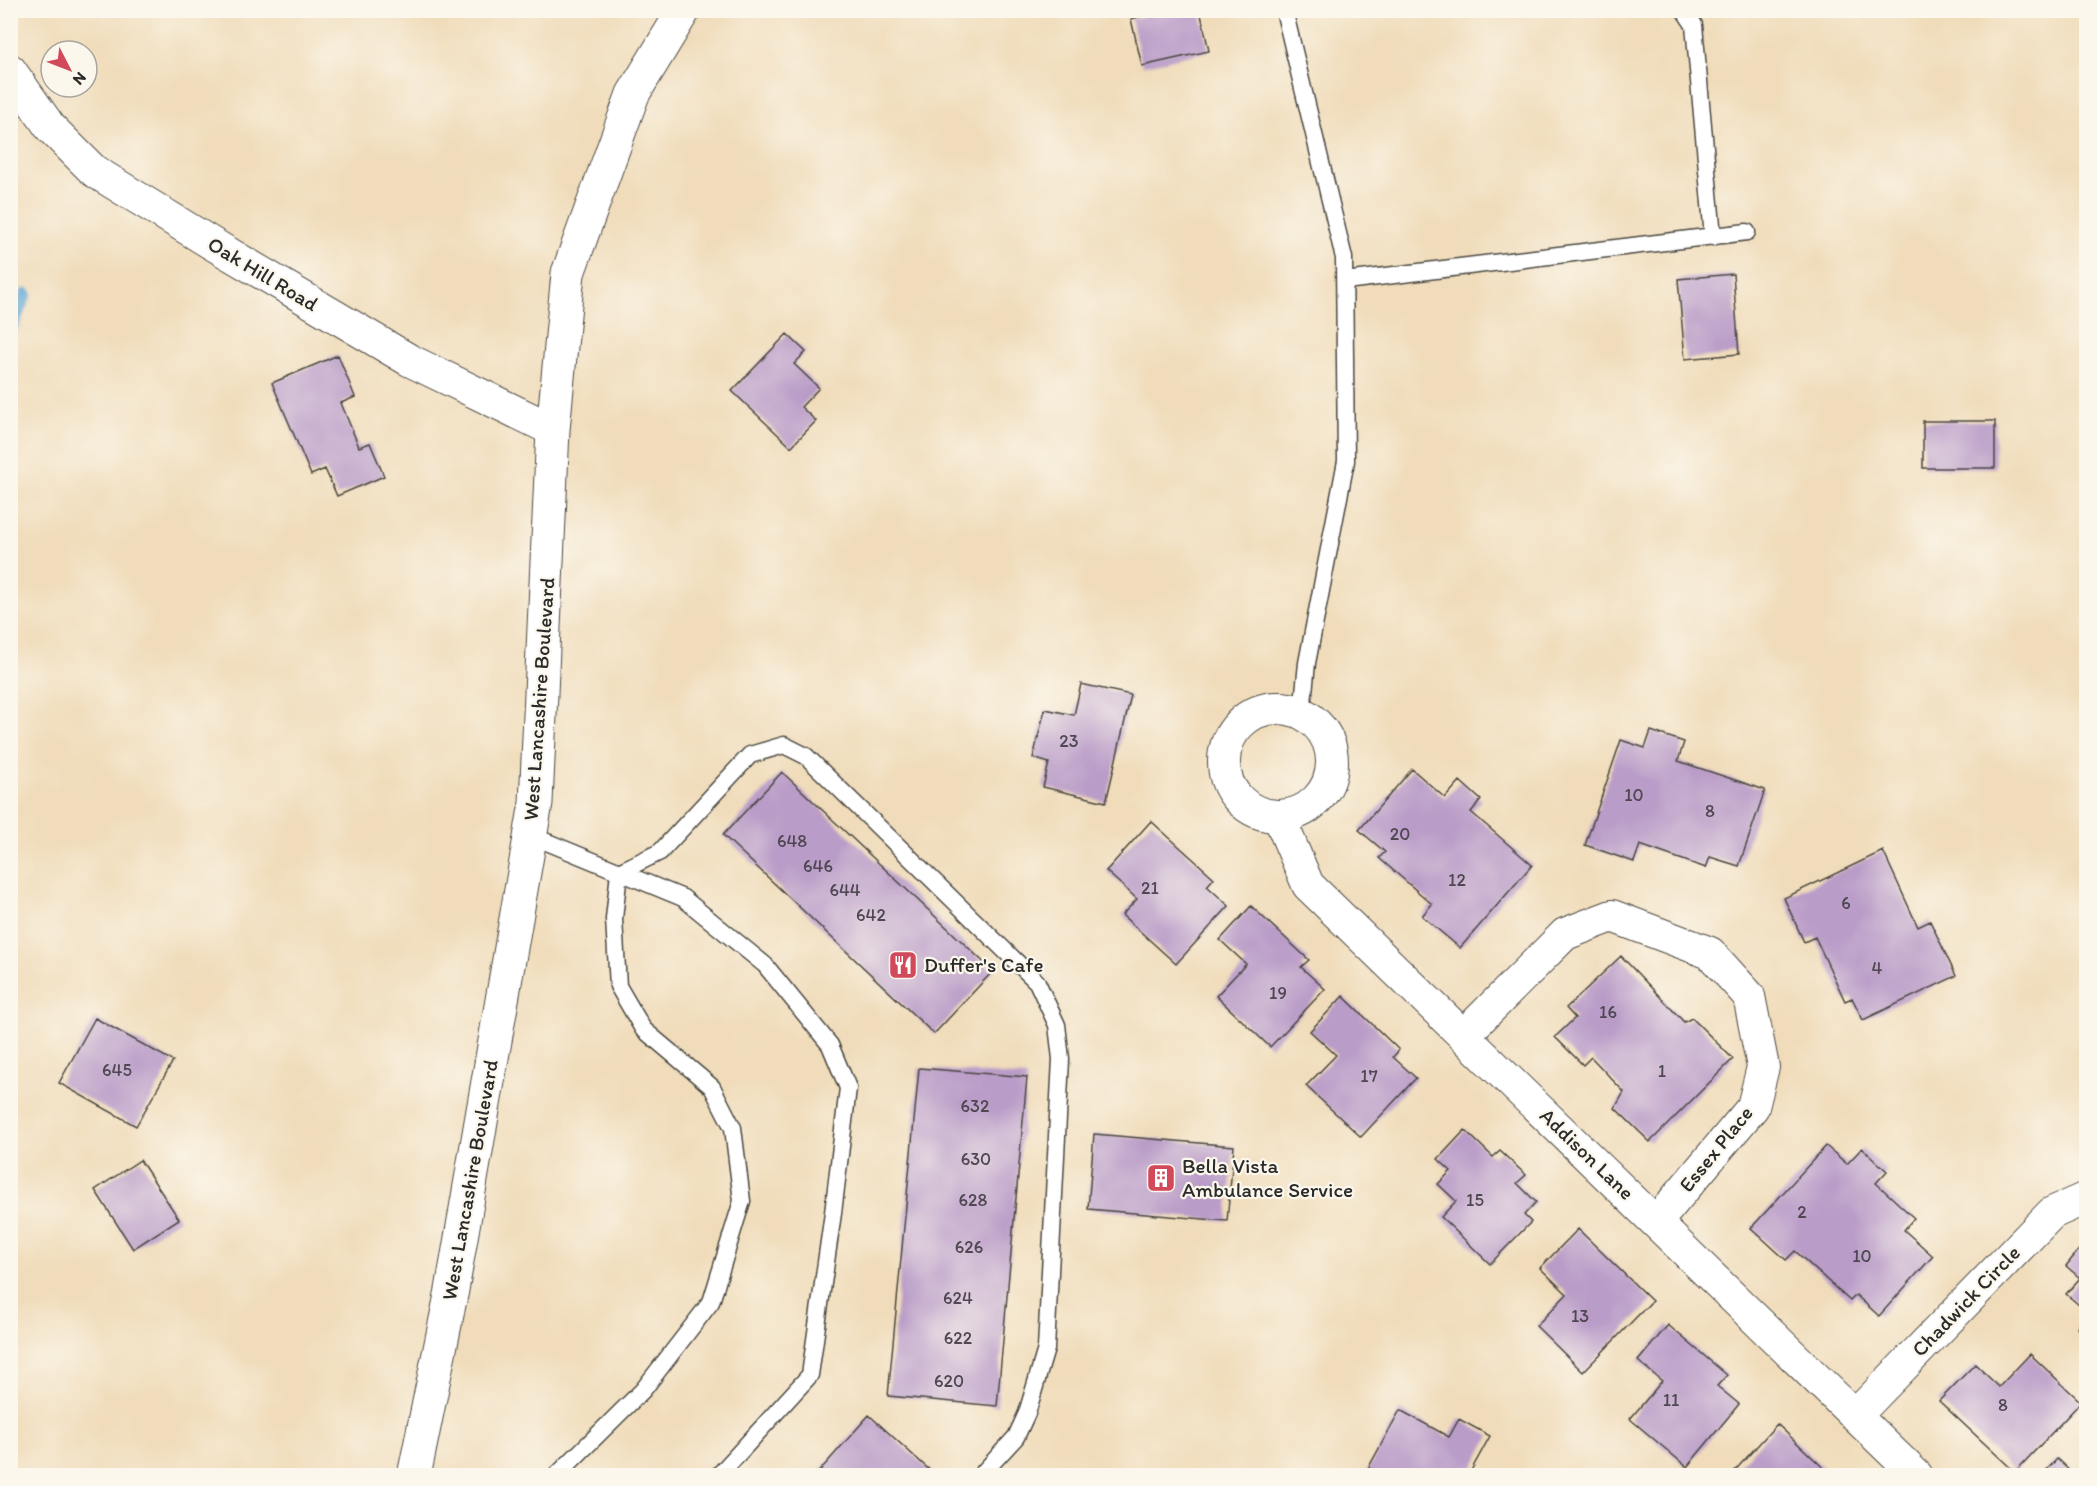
<svg xmlns="http://www.w3.org/2000/svg" width="2097" height="1486" viewBox="0 0 2097 1486" font-family="Itim,sans-serif">
<rect width="100%" height="100%" fill="#fbf7ec"/>
<filter id="ink" filterUnits="userSpaceOnUse"><feTurbulence type="fractalNoise" baseFrequency=".0167" numOctaves="2"/><feDisplacementMap in="SourceGraphic" scale="12" xChannelSelector="R" yChannelSelector="G"/><feConvolveMatrix kernelMatrix="1 2 1 2 8 2 1 2 1" color-interpolation-filters="sRGB"/></filter>
<filter id="wash" filterUnits="userSpaceOnUse"><feTurbulence type="fractalNoise" baseFrequency=".008" numOctaves="4" result="noise"/><feDisplacementMap in="SourceGraphic" scale="24" xChannelSelector="R" yChannelSelector="G"/><feGaussianBlur stdDeviation="1.35" result="paint"/><feColorMatrix in="noise" values="0 0 0 0 0 0 0 0 0 0 0 0 0 0 0 0 0 1.4 0 .05"/><feComposite in="paint" operator="in"/></filter>
<g filter="url(#wash)">
<rect width="100%" height="100%" fill="#f0dcba"/>
<g fill="none" stroke-linecap="round" stroke-linejoin="round">
<path stroke="#59a4d1" stroke-width="12" d="M 10,332 L 26,294"/>
</g>
<g id="blocks">
<path fill="#ba9cc8" d="M 1165,10 L 1200,10 L 1209,51 L 1142,66 L 1131,19 Z
M 1733,274 L 1739,354 L 1685,359 L 1678,279 Z
M 787,334 L 806,352 L 794,364 L 819,388 L 801,407 L 816,421 L 791,447 L 732,391 Z
M 338,355 L 355,397 L 341,403 L 359,447 L 370,443 L 384,476 L 337,496 L 325,469 L 311,475 L 272,383 Z
M 1923,421 L 1995,421 L 1995,468 L 1923,468 Z
M 1081,684 L 1131,695 L 1106,802 L 1043,787 L 1049,763 L 1033,758 L 1045,709 L 1074,715 Z
M 1651,731 L 1684,742 L 1678,761 L 1765,790 L 1739,866 L 1710,857 L 1706,868 L 1640,845 L 1634,862 L 1585,845 L 1621,740 L 1645,748 Z
M 1412,769 L 1445,798 L 1460,781 L 1481,800 L 1471,812 L 1532,865 L 1460,948 L 1422,916 L 1432,904 L 1379,858 L 1385,852 L 1359,830 Z
M 782,772 L 993,971 L 934,1034 L 723,835 Z
M 1151,821 L 1214,878 L 1207,886 L 1229,906 L 1176,964 L 1122,915 L 1137,899 L 1106,871 Z
M 1883,851 L 1918,927 L 1930,921 L 1956,976 L 1863,1020 L 1852,998 L 1845,1001 L 1815,937 L 1804,942 L 1784,898 Z
M 1251,906 L 1309,960 L 1301,967 L 1325,989 L 1270,1047 L 1216,996 L 1246,964 L 1220,940 Z
M 1621,956 L 1684,1022 L 1692,1018 L 1733,1059 L 1650,1142 L 1615,1108 L 1624,1092 L 1591,1057 L 1583,1065 L 1555,1037 L 1575,1018 L 1566,1008 Z
M 1343,996 L 1399,1050 L 1393,1057 L 1416,1078 L 1361,1137 L 1306,1086 L 1336,1055 L 1310,1031 Z
M 95,1018 L 173,1061 L 136,1126 L 59,1083 Z
M 919,1068 L 1027,1077 L 997,1406 L 888,1396 Z
M 1465,1130 L 1493,1157 L 1500,1151 L 1526,1175 L 1517,1183 L 1536,1202 L 1524,1215 L 1531,1222 L 1490,1264 L 1441,1217 L 1456,1201 L 1438,1184 L 1451,1171 L 1438,1159 Z
M 1094,1134 L 1234,1146 L 1227,1221 L 1088,1209 Z
M 1826,1146 L 1847,1164 L 1862,1148 L 1887,1171 L 1876,1183 L 1914,1218 L 1904,1230 L 1933,1256 L 1879,1316 L 1856,1295 L 1850,1301 L 1795,1251 L 1786,1260 L 1751,1228 Z
M 140,1160 L 179,1219 L 133,1249 L 95,1190 Z
M 1578,1229 L 1652,1301 L 1583,1372 L 1536,1326 L 1567,1294 L 1540,1268 Z
M 2086,1241 L 2086,1311 L 2066,1294 L 2080,1278 L 2066,1266 Z
M 2086,1317 L 2086,1336 L 2077,1328 Z
M 1668,1325 L 1727,1375 L 1717,1386 L 1739,1404 L 1687,1467 L 1630,1419 L 1662,1381 L 1638,1361 Z
M 2030,1354 L 2081,1402 L 2015,1472 L 1939,1401 L 1975,1364 L 1999,1387 Z
M 1400,1410 L 1449,1437 L 1459,1419 L 1490,1436 L 1468,1476 L 1364,1476 Z
M 869,1415 L 936,1476 L 815,1476 Z
M 1777,1424 L 1832,1476 L 1730,1476 Z
M 2057,1459 L 2075,1476 L 2041,1476 Z"/>
</g>
</g>
<g filter="url(#ink)">
<use href="#blocks" fill-opacity="0" stroke="#494640" stroke-width="1.5"/>
<g fill="none" stroke-linecap="round" stroke-linejoin="round">
<g stroke="#494640" stroke-width="19">
<path id="lane" d="M 1284,10 L 1344,258 L 1346,461 L 1307,663 L 1302,713
M 1684,10 L 1694,25 L 1713,237
M 1345,281 L 1747,232
M 530,835 L 683,898 L 765,965 L 830,1045 L 848,1088 L 833,1213 L 810,1375 L 718,1476
M 556,1476 L 643,1390 L 711,1302 L 742,1201 L 733,1128 L 712,1087 L 643,1029 L 618,986 L 614,919 L 619,872 L 660,852 L 750,755 L 784,745 L 806,756 L 1037,982 L 1057,1025 L 1061,1059 L 1046,1349 L 1027,1413 L 1016,1437 L 980,1476"/>
</g>
<g stroke="#494640" stroke-width="34">
<path id="street" d="M 10,70 L 50,127 L 94,171 L 211,243 L 409,360 L 553,430
M1224 762a54 54 0 1 1 108 0a54 54 0 1 1-108 0Z
M 1279,817 L 1308,885 L 1917,1476
M 1464,1035 L 1565,934 L 1612,916 L 1710,953 L 1749,996 L 1763,1067 L 1753,1107 L 1657,1221
M 1855,1416 L 2052,1213 L 2086,1198"/>
</g>
<g stroke="#494640" stroke-width="35">
<path id="secondary" d="M 414,1476 L 452,1290 L 536,803 L 553,430 L 568,273 L 633,94 L 684,10"/>
</g>
<use href="#lane" stroke="#fff" stroke-width="16"/>
<use href="#street" stroke="#fff" stroke-width="32"/>
<use href="#secondary" stroke="#fff" stroke-width="33"/>
</g>
</g>
<defs>
<g id="restaurant-square" transform="scale(1.5)"><rect x="-9" y="-9" width="18" height="18" rx="4" fill="#d1495b" stroke="#fbf7ec"/><path d="M-5-6h1v4h1v-4h1v4h1v-4h1v5L-1.5 .5V6h-2V.5L-5-1ZM5-6V6H3V1.5H1.5Q1.5-4 5-6Z" fill="#fff"/></g>
<g id="building-square" transform="scale(1.5)"><rect x="-9" y="-9" width="18" height="18" rx="4" fill="#d1495b" stroke="#fbf7ec"/><path d="M-4-6H4V6H1V3H-1V6H-4ZM-2.5-4.3h1.7v1.8h-1.7ZM.8-4.3h1.7v1.8H.8ZM-2.5-1h1.7V.8h-1.7ZM.8-1h1.7V.8H.8Z" fill="#fff"/></g>
</defs>
<g fill-rule="evenodd">
<use href="#restaurant-square" x="903" y="965"/>
<use href="#building-square" x="1161" y="1178"/>
</g>
<g text-anchor="middle" stroke-width="4.5" stroke-linejoin="round" paint-order="stroke">
<g font-size="18" fill="#4f4752">
<text x="1069" y="747">23</text>
<text x="1634" y="801">10</text>
<text x="1710" y="817">8</text>
<text x="1400" y="840">20</text>
<text x="792" y="847">648</text>
<text x="818" y="872">646</text>
<text x="1457" y="886">12</text>
<text x="1150" y="894">21</text>
<text x="845" y="896">644</text>
<text x="1846" y="909">6</text>
<text x="871" y="921">642</text>
<text x="1877" y="974">4</text>
<text x="1278" y="999">19</text>
<text x="1608" y="1018">16</text>
<text x="117" y="1076">645</text>
<text x="1662" y="1077">1</text>
<text x="1369" y="1082">17</text>
<text x="975" y="1112">632</text>
<text x="976" y="1165">630</text>
<text x="973" y="1206">628</text>
<text x="1475" y="1206">15</text>
<text x="1802" y="1218">2</text>
<text x="969" y="1253">626</text>
<text x="1862" y="1262">10</text>
<text x="958" y="1304">624</text>
<text x="1580" y="1322">13</text>
<text x="958" y="1344">622</text>
<text x="949" y="1387">620</text>
<text x="1671" y="1406">11</text>
<text x="2003" y="1411">8</text>
</g>
<g font-size="21" fill="#2b2b2b" stroke="#fbf7ec">
<text transform="translate(263 274) rotate(31)" y="7">Oak Hill Road</text>
<text transform="translate(539 699) rotate(-86)" y="7">West Lancashire Boulevard</text>
<text transform="translate(1716 1149) rotate(-51)" y="7">Essex Place</text>
<text transform="translate(1587 1154) rotate(44)" y="7">Addison Lane</text>
<text transform="translate(470 1180) rotate(-80)" y="7">West Lancashire Boulevard</text>
<text transform="translate(1966 1301) rotate(-46)" y="7">Chadwick Circle</text>
</g>
<g font-size="21" fill="#2b2b2b" stroke="#fbf7ec" text-anchor="start">
<text x="924" y="972">Duffer's Cafe</text>
<text x="1182" y="1173">Bella Vista<tspan x="1182" dy="24">Ambulance Service</tspan></text>
</g>
</g>
<rect width="2097" height="1486" fill="none" stroke="#fbf7ec" stroke-width="36"/>
<g transform="translate(69 69) rotate(132)"><circle r="28" fill="#fbf7ec" stroke="#a8a59f" stroke-width="1.5"/>
<path d="M0-4.5L10 22L0 15L-10 22Z" fill="#d1495b"/>
<text y="-9" font-size="16" font-weight="bold" text-anchor="middle" fill="#2b2b2b">N</text>
</g>
</svg>
